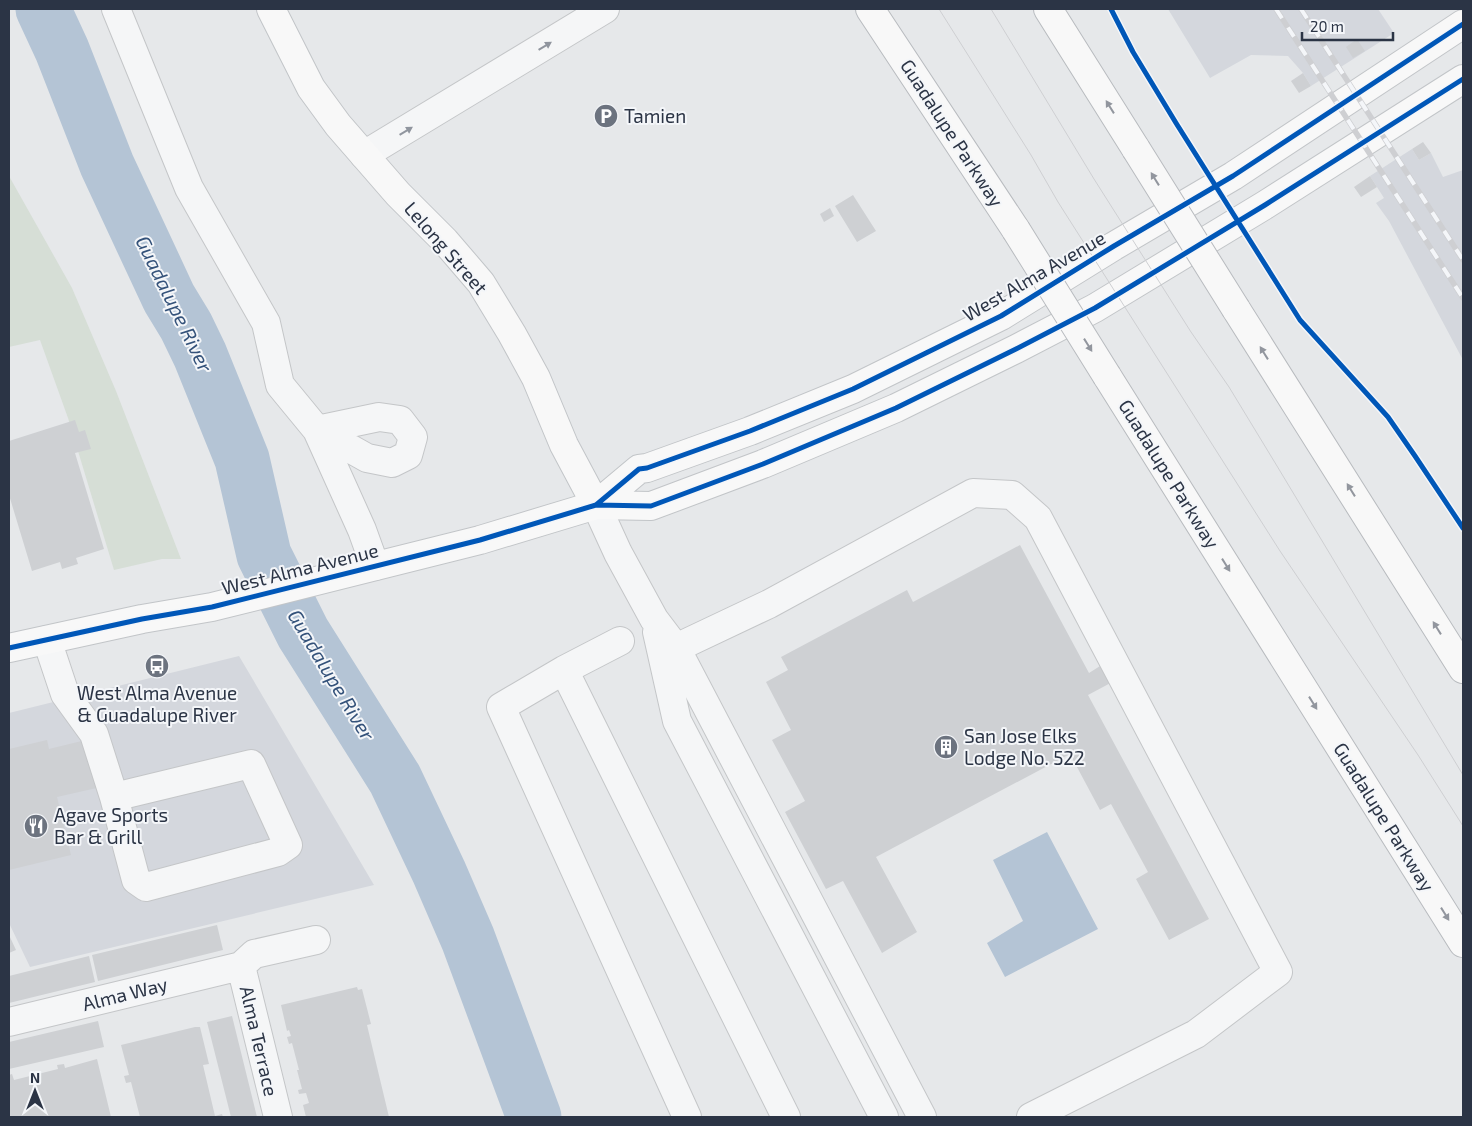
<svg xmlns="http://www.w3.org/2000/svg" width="1472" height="1126" viewBox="0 0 1472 1126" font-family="'Exo 2',sans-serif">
<rect width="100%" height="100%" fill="#e6e8ea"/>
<path fill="#d4d7dd" d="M 1168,9 L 1378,9 L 1394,33 L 1311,86 L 1303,73 L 1288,56 L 1251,55 L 1210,78 Z
M 1412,149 L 1419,160 L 1431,153 L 1443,177 L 1463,170 L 1463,360 L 1389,221 L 1376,203 L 1384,198 L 1370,176 Z
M 239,656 L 374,885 L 30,967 L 9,923 L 9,713 Z"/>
<path fill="#d6ded6" d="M 9,176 L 72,288 L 116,391 L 181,559 L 162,559 L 114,570 L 68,418 L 40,340 L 9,347 Z"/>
<path fill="#b4c4d5" d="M 1047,832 L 1098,929 L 1005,977 L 987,943 L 1023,921 L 993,860 Z"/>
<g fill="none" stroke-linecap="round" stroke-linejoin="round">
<path stroke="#b4c4d5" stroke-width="55" d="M 43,9 L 62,50 L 107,165 L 169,298 L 186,326 L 200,355 L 242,459 L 264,555 L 303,633 L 395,779 L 439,872 L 468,939 L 534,1117"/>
</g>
<path fill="#ced0d3" d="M 1357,39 L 1365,51 L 1353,58 L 1346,47 Z
M 1303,73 L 1311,86 L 1299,93 L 1291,81 Z
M 1423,142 L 1431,153 L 1419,160 L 1412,149 Z
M 1370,176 L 1377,187 L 1361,197 L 1354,187 Z
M 853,195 L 876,231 L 857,242 L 835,206 Z
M 830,208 L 834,216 L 824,222 L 820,214 Z
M 75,420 L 79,432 L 85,430 L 91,449 L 75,453 L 104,549 L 76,558 L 78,564 L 62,569 L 60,562 L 32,571 L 9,495 L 9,441 Z
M 1020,545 L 1089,673 L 1108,661 L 1118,679 L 1088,695 L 1209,919 L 1169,940 L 1136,879 L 1148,872 L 1111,804 L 1100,810 L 1070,754 L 876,857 L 917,932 L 882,953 L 843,881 L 826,889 L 785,812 L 805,801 L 772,740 L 791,730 L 766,682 L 788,670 L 781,657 L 907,590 L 913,602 Z
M 90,739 L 101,787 L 57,797 L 71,855 L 9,870 L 9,749 L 47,740 L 49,749 Z
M 217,925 L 223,950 L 98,981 L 92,955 Z
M 9,935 L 16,950 L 9,953 Z
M 89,956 L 95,982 L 9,1003 L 9,976 Z
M 357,987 L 358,990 L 362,989 L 371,1024 L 367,1025 L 389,1117 L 306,1117 L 303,1105 L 309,1103 L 306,1093 L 299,1094 L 298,1090 L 302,1089 L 297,1070 L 299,1070 L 292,1043 L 289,1044 L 287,1037 L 291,1036 L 289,1030 L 287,1031 L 281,1005 Z
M 232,1016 L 257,1117 L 231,1117 L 207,1022 Z
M 98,1021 L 104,1047 L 9,1069 L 9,1042 Z
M 195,1027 L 200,1027 L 209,1064 L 203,1065 L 215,1116 L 222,1114 L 223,1117 L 140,1117 L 131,1082 L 126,1083 L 124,1076 L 129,1075 L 121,1045 Z
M 97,1059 L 111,1117 L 9,1117 L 9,1075 L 12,1074 L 14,1080 L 58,1069 L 57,1065 L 64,1064 L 65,1068 Z"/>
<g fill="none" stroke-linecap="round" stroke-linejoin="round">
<g stroke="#c4c6c8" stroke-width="30">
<path id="minor" d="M 116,9 L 189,188 L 266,323 L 280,385 L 317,430 L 362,530 L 375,566
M 364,155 L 605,9
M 379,417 L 400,420 L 413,437 L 408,455 L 392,463 L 367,458 L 317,430 Z
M 596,505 L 618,553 L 654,619 L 676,648 L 922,1117
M 657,632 L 677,721 L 884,1117
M 47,640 L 65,694 L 94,734 L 114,797 L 136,880 L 146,887 L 278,852 L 288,845 L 251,764 L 114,797
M 620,641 L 564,670 L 501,707 L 687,1117
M 676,648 L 769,604 L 973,493 L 1012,495 L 1038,518 L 1278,972 L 1196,1034 L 1031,1117
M 564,670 L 786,1117
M 241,966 L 278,1117
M 9,1022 L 241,966 L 254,954 L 316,940"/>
</g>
<g stroke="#c2c5c8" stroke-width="30">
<path id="major" d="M 271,9 L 311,88 L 338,125 L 398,194 L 445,241 L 481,283 L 512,334 L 536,378 L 564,445 L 596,505
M 596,505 L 639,469 L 647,468 L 750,431 L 853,389 L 1001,316 L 1114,246 L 1233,176 L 1463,24
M 9,648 L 142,619 L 212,607 L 480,540 L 596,505 L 651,506 L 763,464 L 896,408 L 1016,349 L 1095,308 L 1265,205 L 1463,79"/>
</g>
<g stroke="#b8bbbf" stroke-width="30">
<path id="highway" d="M 870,9 L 1016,230
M 1048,9 L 1136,149
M 1236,309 L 1463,669
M 1107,376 L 1463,943"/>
</g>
<use href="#minor" stroke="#f5f6f7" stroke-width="28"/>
<use href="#major" stroke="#f8f8f8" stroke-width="28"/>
<use href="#highway" stroke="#f8f8f8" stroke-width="28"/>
<path stroke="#cecfd2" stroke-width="1" d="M 939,9 L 1031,155 L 1058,202 L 1280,551 L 1418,755 L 1463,826
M 991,9 L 1094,179 L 1191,332 L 1229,387 L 1277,466 L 1463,775"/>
<g stroke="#cecfd2" stroke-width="5.5">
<path id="rail" d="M 1276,9 L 1463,298
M 1301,9 L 1463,260"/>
</g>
<use href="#rail" stroke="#f4f6f9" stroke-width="4" stroke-dasharray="11" stroke-linecap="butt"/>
<g stroke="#b8bbbf" stroke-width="30" stroke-linecap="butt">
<path id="highway-bridge" d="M 1136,149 L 1236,309
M 1016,230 L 1107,376"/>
</g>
<use href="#highway-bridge" stroke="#f8f8f8" stroke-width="28"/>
<g stroke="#f4f6f9" stroke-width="8">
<path id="cycleway" d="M 1111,9 L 1133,52 L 1176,123 L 1300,320 L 1388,417 L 1415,456 L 1463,528
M 596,505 L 639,469 L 647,468 L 750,431 L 853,389 L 1001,316 L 1114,246 L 1233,176 L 1463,24
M 9,648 L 142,619 L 212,607 L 480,540 L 596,505 L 651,506 L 763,464 L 896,408 L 1016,349 L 1095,308 L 1265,205 L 1463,79"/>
</g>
<use href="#cycleway" stroke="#0057b8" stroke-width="5"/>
</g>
<defs><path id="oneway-solid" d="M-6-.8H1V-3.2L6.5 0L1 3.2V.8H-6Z" transform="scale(1.25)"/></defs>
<g fill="#90959e">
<use href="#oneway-solid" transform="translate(545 46) rotate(-31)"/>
<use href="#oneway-solid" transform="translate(406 131) rotate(-31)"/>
</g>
<g fill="#92969e">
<use href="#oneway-solid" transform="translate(1110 107) rotate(-122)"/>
<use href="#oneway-solid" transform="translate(1155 179) rotate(-122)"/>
<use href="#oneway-solid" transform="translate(1088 345) rotate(58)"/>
<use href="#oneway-solid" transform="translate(1264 353) rotate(-122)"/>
<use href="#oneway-solid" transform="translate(1351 490) rotate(-122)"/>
<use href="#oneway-solid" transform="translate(1226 565) rotate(58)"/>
<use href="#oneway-solid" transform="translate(1437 628) rotate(-122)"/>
<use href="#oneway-solid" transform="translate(1313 703) rotate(58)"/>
<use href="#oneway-solid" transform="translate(1445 914) rotate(58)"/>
</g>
<defs>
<g id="parking-disc" transform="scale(1.25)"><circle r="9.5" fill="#6c737f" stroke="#f4f6f9"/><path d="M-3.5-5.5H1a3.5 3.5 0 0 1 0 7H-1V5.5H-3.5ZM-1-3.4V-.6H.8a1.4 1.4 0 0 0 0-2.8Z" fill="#fff"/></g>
<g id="bus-disc" transform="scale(1.25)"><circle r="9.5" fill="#6c737f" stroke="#f4f6f9"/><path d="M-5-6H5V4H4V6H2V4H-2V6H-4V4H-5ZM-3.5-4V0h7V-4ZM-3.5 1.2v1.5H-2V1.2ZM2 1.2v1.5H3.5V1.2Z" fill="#fff"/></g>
<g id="building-disc" transform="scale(1.25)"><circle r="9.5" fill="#6c737f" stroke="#f4f6f9"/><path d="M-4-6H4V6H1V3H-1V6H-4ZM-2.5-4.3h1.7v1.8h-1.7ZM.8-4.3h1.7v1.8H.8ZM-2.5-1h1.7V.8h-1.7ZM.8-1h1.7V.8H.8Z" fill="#fff"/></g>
<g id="restaurant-disc" transform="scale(1.25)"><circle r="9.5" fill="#6c737f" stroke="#f4f6f9"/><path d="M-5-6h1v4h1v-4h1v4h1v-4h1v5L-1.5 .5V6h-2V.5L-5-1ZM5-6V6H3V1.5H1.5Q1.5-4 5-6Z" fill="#fff"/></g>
</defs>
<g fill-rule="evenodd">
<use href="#parking-disc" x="606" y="116"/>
<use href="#bus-disc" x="157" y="666"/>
<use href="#building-disc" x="946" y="747"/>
<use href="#restaurant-disc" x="36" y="826"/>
</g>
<g text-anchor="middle" stroke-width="4" stroke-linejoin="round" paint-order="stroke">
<g font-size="19" fill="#2b3445" stroke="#f4f6f9" text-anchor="start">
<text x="624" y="123">Tamien</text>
<text x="157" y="700" text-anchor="middle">West Alma Avenue<tspan x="157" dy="22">&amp; Guadalupe River</tspan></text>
<text x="964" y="743">San Jose Elks<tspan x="964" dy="22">Lodge No. 522</tspan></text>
<text x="54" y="822">Agave Sports<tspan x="54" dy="22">Bar &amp; Grill</tspan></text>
</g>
<g font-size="19" fill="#2b3445" stroke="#f4f6f9">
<text transform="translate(952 133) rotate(57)" y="7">Guadalupe Parkway</text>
<text transform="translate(446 248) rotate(49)" y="7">Lelong Street</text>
<text transform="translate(1034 276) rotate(-30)" y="7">West Alma Avenue</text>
<text transform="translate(1169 474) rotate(58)" y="7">Guadalupe Parkway</text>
<text transform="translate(300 569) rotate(-14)" y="7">West Alma Avenue</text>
<text transform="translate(1384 817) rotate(58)" y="7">Guadalupe Parkway</text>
<text transform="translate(125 994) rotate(-14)" y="7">Alma Way</text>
<text transform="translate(259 1041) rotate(77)" y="7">Alma Terrace</text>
</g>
<g font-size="20" font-style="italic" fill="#34527a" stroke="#f4f6f9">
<text transform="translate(174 304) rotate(64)" y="7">Guadalupe River</text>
<text transform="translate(331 675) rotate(59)" y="7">Guadalupe River</text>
</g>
</g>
<rect width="1472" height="1126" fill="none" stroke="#2b3445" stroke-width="20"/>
<g transform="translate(35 1091)" stroke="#f4f6f9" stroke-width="4" paint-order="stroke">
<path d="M0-4L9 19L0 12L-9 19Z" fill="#2b3445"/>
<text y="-8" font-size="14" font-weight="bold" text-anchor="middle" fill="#2b3445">N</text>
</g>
<path d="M1302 32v8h91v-8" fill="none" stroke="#2b3445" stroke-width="2.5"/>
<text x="1310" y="32" font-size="15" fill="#2b3445" stroke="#f4f6f9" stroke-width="4" paint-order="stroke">20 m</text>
</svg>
